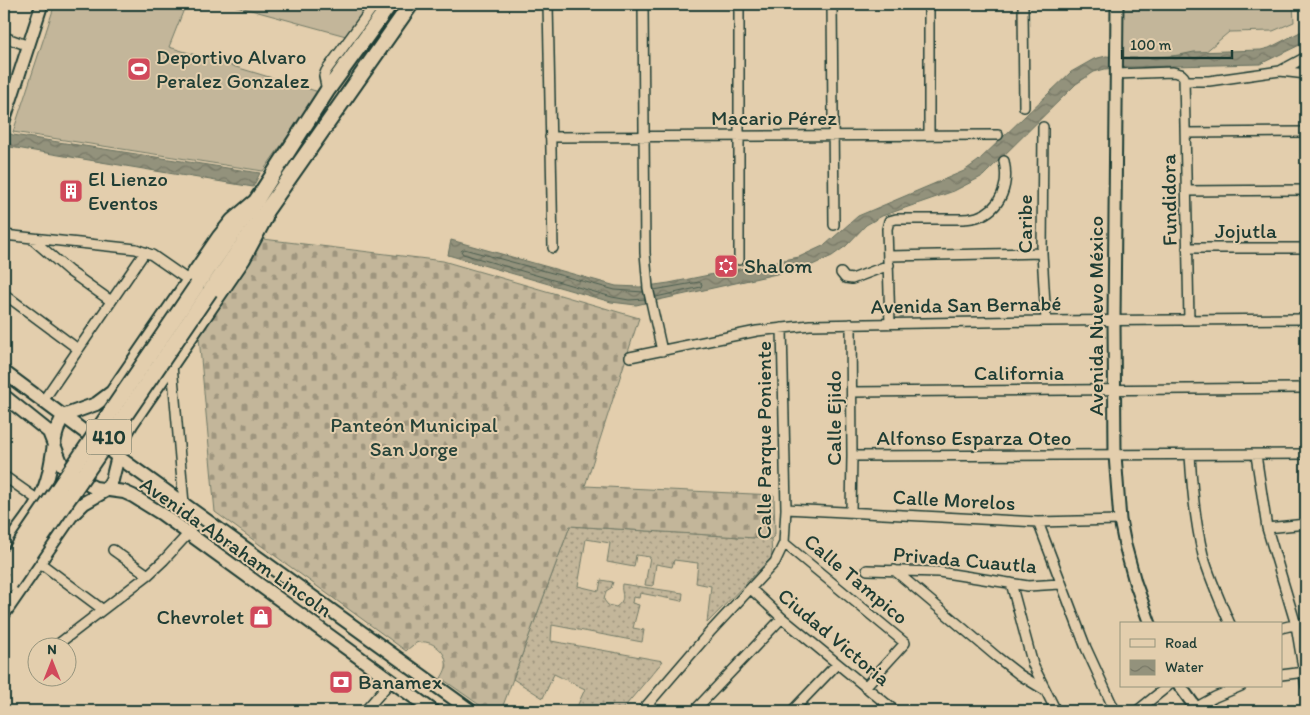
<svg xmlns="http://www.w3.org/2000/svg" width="1310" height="715" viewBox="0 0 1310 715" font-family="Itim,sans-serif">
<defs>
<pattern id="grass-dots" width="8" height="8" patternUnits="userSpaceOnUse" patternTransform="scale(1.25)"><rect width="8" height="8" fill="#c3b69a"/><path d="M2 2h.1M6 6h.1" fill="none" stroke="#9e957e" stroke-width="1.8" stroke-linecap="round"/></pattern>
<pattern id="cemetery-stones" width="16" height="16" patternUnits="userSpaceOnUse" patternTransform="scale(1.25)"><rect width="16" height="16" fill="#c3b69a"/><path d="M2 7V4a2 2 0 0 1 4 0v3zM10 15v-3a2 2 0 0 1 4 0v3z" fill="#9e957e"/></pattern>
<pattern id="water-waves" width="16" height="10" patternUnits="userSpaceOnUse" patternTransform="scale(1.25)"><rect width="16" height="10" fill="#93927c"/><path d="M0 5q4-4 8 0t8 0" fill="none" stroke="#777866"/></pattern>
</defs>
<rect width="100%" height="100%" fill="#e3cead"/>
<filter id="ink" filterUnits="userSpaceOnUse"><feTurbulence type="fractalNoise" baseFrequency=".02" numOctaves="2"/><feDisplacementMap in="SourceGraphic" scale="10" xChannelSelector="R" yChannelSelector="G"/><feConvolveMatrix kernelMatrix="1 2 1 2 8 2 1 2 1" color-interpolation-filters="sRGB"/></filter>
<g filter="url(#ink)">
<path fill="url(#grass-dots)" stroke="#717a67" d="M 570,526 L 771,539 L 772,557 L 707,623 L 711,586 L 696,583 L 698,563 L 674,560 L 672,567 L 656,564 L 653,586 L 645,585 L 650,557 L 636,555 L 634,567 L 607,562 L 610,543 L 586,539 L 578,586 L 599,591 L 601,580 L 613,582 L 611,588 L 606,591 L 604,600 L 608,605 L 616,607 C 628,598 620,594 622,584 L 683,593 L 682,601 L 640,593 L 639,598 L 633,597 L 632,603 L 639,605 L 633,628 L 644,630 L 642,642 L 552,625 L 551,641 L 663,661 L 621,711 L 575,711 L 585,689 L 554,674 L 543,698 L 513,679 Z"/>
<path fill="url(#cemetery-stones)" stroke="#717a67" d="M 263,239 L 443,261 L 639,318 L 585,486 L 774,495 L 775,535 L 771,539 L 570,526 L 501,711 L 488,711 L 441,678 C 444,673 447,668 446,662 C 445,649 428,638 416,643 C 413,645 409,648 406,651 L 215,512 L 199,337 Z"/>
<path fill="#c3b69a" stroke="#717a67" d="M 55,4 L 186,4 L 169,47 L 319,92 L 263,171 L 13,132 Z
M 229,4 L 369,4 L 346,36 Z
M 1121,4 L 1293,4 L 1294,22 L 1273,31 L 1229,32 L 1204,53 L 1122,60 Z"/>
<path fill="url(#water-waves)" stroke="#65705f" d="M 1306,29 L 1306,42 L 1260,64 L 1130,67 L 1105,69 L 1094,72 L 1076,84 L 983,176 L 954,191 L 882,216 L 866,225 L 846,246 L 832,256 L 808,267 L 636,305 L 611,302 L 448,255 L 451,240 L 616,286 L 640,287 L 669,283 L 799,257 L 825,245 L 858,216 L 964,171 L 978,161 L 1071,72 L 1094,59 L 1106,56 L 1130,58 L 1165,58 L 1194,52 L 1261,50 L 1269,48 Z
M 4,131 L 13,135 L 260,173 L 253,187 L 10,147 L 4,145 Z"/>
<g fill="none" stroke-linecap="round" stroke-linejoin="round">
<path stroke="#4d5f51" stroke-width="1" d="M 654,290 L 699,282 L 702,284 L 701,287 L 656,297
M 643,292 L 615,290 L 464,249 L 461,251 L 463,254 L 612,297 L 629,300 L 645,299"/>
<g stroke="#1f3d34" stroke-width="12">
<path id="minor" d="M 548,4 L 553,248
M 643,4 L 645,253 L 648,288 L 662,351
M 739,4 L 739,260
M 832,4 L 834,225
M 1023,4 L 1024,107
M 4,37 L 29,46
M 1280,71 L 1306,74
M 1116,74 L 1173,72 L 1181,74 L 1184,77 L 1189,320
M 1185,81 L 1209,81 L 1280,71 L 1306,57
M 4,85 L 14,89
M 327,91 L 324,76 L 326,71 L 375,4
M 1043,127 L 1042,253 L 1046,321
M 1186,133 L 1306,132
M 929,135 L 929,4
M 550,137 L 998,135
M 1186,191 L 1306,190
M 4,235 L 136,249 L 152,255 L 188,280
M 31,238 L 69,271 L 111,301
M 1187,248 L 1306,248
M 889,256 L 1042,253
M 841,273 L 845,278 L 852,279 L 889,265
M 4,294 L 78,349
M 851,324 L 852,456 L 851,511
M 890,324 L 887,229 L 889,221 L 896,219 C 913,219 929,219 946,219 C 956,219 967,220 977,217 C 1002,209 1009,184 1004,161
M 630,357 L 757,331 L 810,325 L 1046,321 L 1306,319
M 172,365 L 184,504
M 852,392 L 1306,388
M 43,401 L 145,252
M 1190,455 C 1192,489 1195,522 1203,555 C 1210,579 1220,601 1230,624
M 1256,455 L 1267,528 L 1296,625 L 1306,686
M 852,456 L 1306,454
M 4,476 L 38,500
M 786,509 L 1038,522 L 1120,520
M 1038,522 L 1086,648 L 1115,711
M 1267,528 L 1306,524
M 784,543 L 905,643 L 865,687
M 113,550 L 148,575
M 39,562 L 102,609
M 867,570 L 939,572 L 1028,586 L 1060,584
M 894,570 L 997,657 L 1020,675 L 1043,689
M 1011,583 L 1033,665 L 1056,711
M 751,589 L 782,618 L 895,711
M 1281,628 L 1306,622
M 53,648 L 148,575 L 164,560 L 188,534
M 1281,675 L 1305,672
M 1195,708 L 1215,697 L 1241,686
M 365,711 L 391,681
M 642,711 L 710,632 L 775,562 L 784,543 L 786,509 L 782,328
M 694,711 L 782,618
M 792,711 L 837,664
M 1137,711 L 1168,686"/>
</g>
<g stroke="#1f3d34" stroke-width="15">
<path id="tertiary" d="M 1117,4 L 1114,321 L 1115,455 L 1120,520 L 1125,545 L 1135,582 L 1150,624
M 4,121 L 42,4
M 1180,686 L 1198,711"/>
</g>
<g stroke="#1f3d34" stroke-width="16">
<path id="secondary" d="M 4,372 L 117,456 L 471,711
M 4,396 L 49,432 L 62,465 L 74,477 L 95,488 L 124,492 L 133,496 L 162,514 L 433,711
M 63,416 L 96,404 L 112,392 L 219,236 L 232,220 L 252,203
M 4,549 C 19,528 40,505 47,480 C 54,458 52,436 63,416
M 4,613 L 71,516 L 84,503 L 105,491 L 112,480 L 122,440 L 132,423 L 244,259 L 266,218"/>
</g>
<g stroke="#1f3d34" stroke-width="18">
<path id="primary" d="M 197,285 L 258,198 L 327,91 L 390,4
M 210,291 L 411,4"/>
</g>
<use href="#minor" stroke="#e3cead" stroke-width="9"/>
<use href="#tertiary" stroke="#e3cead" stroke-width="11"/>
<use href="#secondary" stroke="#e3cead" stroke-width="12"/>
<use href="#primary" stroke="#e3cead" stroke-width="14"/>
<g stroke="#1f3d34" stroke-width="18" stroke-linecap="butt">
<path id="primary-bridge" d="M 4,568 L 197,285
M 10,584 L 210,291"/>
</g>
<use href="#primary-bridge" stroke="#e3cead" stroke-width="14"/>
</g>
</g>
<defs>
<g id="stadium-square" transform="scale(1.25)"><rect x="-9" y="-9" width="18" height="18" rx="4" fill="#d1495b" stroke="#e3cead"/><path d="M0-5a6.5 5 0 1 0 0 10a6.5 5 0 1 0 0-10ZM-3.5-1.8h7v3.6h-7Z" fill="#fff"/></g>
<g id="building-square" transform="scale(1.25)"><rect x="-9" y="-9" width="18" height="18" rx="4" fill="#d1495b" stroke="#e3cead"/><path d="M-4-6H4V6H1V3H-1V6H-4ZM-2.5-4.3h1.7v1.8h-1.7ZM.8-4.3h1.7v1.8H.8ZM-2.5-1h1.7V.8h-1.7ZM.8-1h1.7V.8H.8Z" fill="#fff"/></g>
<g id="synagogue-square" transform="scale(1.25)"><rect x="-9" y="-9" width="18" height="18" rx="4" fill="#d1495b" stroke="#e3cead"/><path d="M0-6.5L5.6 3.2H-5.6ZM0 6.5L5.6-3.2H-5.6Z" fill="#fff"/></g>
<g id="shop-square" transform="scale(1.25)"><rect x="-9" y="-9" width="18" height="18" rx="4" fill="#d1495b" stroke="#e3cead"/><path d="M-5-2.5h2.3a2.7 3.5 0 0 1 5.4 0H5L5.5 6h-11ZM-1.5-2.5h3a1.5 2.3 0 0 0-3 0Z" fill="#fff"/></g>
<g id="bank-square" transform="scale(1.25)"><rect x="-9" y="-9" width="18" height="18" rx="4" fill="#d1495b" stroke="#e3cead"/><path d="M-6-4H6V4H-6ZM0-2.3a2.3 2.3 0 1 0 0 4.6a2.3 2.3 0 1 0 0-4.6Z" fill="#fff"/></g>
</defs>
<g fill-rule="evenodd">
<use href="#stadium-square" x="139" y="69"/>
<use href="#building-square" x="71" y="191"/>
<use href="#synagogue-square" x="726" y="266"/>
<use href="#shop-square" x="261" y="617"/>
<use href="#bank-square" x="341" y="682"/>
</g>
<g text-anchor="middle" stroke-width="4" stroke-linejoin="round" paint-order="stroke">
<rect fill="#e3cead" stroke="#5a6858" stroke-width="1" x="86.5" y="419.5" width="45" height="35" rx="4"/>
<g font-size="20" font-weight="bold" fill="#1f3d34">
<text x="109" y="444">410</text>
</g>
<g font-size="21" fill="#1f3d34" stroke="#e3cead" text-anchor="start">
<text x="156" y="64">Deportivo Alvaro<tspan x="156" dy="24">Peralez Gonzalez</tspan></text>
<text x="88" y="186">El Lienzo<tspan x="88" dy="24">Eventos</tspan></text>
<text x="744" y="273">Shalom</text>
<text x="244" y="624" text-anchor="end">Chevrolet</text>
<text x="358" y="689">Banamex</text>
</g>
<g font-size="21" fill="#1f3d34" stroke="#e3cead">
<text x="774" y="125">Macario Pérez</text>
<text transform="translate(1169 200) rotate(-91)" y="7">Fundidora</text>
<text transform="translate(1025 224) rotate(-90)" y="7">Caribe</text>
<text x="1246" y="238">Jojutla</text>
<text transform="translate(966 305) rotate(-1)" y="7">Avenida San Bernabé</text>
<text transform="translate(1096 316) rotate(-90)" y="7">Avenida Nuevo México</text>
<text x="1019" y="380">California</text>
<text transform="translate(834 418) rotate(-90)" y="7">Calle Ejido</text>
<text x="974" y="445">Alfonso Esparza Oteo</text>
<text transform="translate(764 440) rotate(-90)" y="7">Calle Parque Poniente</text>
<text transform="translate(954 500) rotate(3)" y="7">Calle Morelos</text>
<text transform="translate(236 547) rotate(35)" y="7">Avenida Abraham Lincoln</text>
<text transform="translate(965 560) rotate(5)" y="7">Privada Cuautla</text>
<text transform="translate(856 579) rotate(40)" y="7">Calle Tampico</text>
<text transform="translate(834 637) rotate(40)" y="7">Ciudad Victoria</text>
</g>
<g font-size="21" fill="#274339" stroke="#e3cead">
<text x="414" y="432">Panteón Municipal<tspan x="414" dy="24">San Jorge</tspan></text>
</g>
</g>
<rect width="1310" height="715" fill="none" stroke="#e3cead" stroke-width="20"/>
<rect x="10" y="10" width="1290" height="695" fill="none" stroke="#1f3d34" stroke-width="2" filter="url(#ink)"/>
<rect x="1120" y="622" width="162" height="65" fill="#e3cead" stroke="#95947d"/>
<rect x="1130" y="639" width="25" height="8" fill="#e3cead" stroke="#95947d"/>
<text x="1165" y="648" font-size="15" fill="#1f3d34">Road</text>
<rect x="1130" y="660" width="25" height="15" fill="url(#water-waves)" stroke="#95947d"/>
<text x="1165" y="672" font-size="15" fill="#1f3d34">Water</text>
<g transform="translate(52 662)"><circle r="24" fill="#e3cead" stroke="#95947d"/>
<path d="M0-4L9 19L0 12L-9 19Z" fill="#d1495b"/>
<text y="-8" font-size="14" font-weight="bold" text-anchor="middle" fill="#1f3d34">N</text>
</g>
<path d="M1122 50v8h110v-8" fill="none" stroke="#1f3d34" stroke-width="2.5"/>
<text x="1130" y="50" font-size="15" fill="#1f3d34" stroke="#e3cead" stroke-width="4" paint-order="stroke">100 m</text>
</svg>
